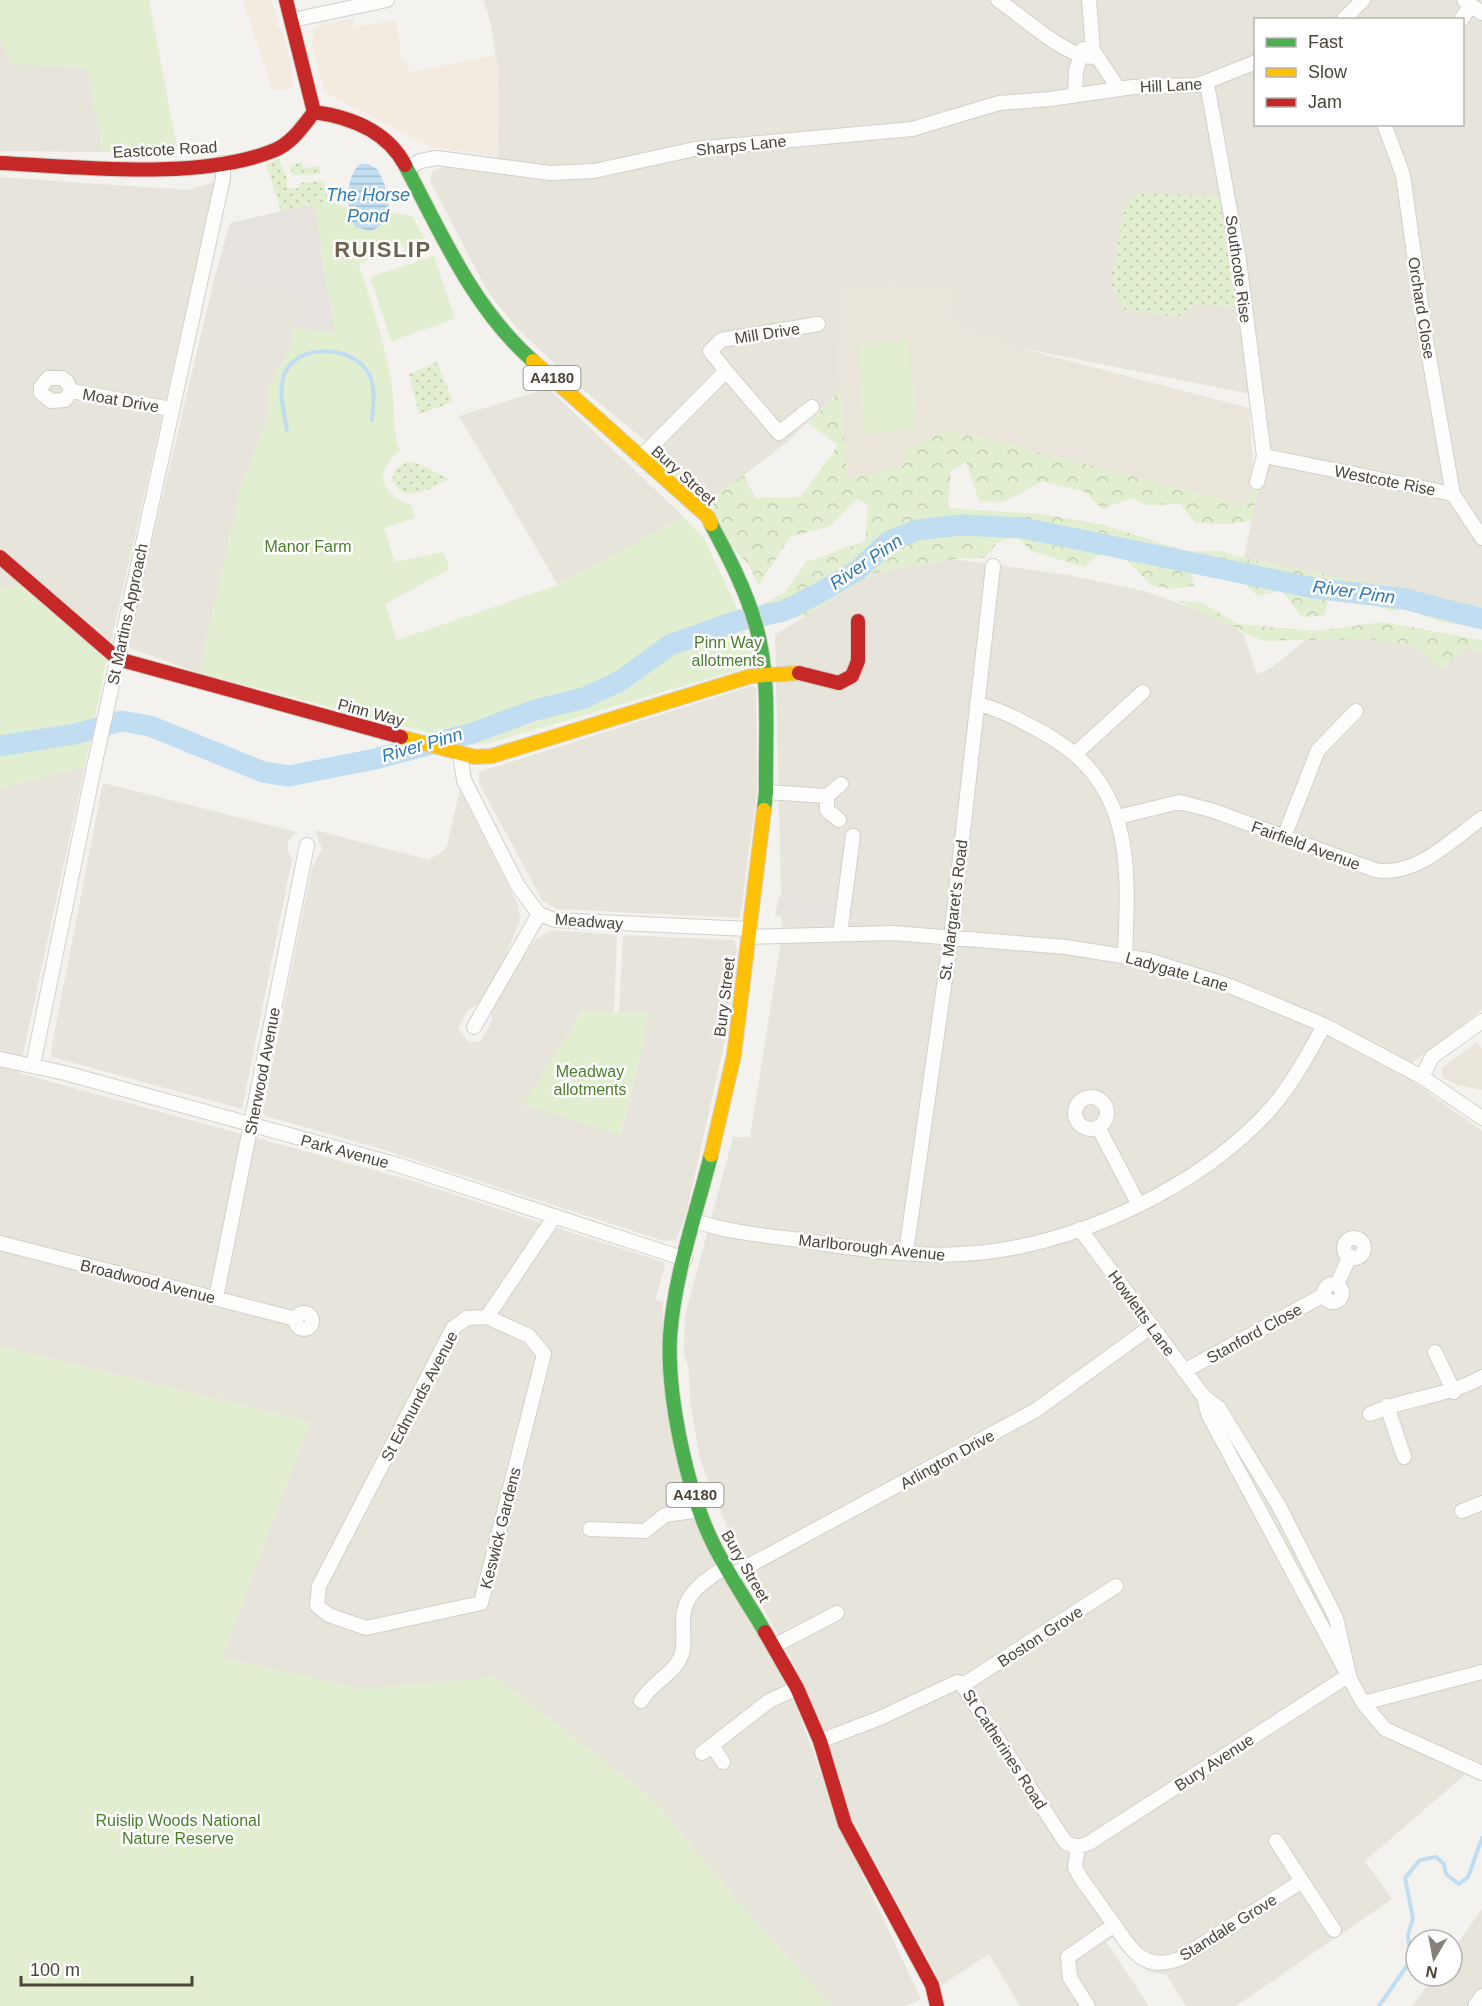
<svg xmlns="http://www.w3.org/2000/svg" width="1482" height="2006" viewBox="0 0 1482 2006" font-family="Helvetica,sans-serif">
<defs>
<pattern id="grass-dots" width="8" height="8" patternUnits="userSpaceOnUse" patternTransform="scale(1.5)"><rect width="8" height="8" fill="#e1eecf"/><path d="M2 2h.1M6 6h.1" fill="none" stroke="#c3cdb2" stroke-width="1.8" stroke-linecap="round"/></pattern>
<pattern id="forest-crowns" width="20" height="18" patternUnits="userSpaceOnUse" patternTransform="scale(1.5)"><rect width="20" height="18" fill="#e1eecf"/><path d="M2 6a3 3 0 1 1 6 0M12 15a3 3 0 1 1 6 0" fill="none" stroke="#c3cdb2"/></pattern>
<pattern id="water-rules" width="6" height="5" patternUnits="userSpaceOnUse" patternTransform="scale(1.5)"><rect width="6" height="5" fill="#c0ddf1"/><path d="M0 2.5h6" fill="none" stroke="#a6bfcf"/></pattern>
</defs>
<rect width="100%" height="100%" fill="#f4f2ee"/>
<path fill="#e7e4dc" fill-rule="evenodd" d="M 484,0 L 1482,0 L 1482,609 L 1244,558 L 1262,469 L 1250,394 L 1016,347 L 947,317 L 957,291 L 839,290 L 840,391 L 787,442 L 714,498 L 573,381 L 518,329 L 488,292 L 430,181 L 433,171 L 443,167 L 497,172 L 498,71 L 491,25 ZM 1256,20 L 1462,20 L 1462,124 L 1256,124 ZM 1110,282 L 1236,307 L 1195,304 L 1179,317 L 1124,310 Z
M 0,38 L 11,64 L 87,67 L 103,152 L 0,151 Z
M 0,177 L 187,190 L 215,182 L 107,659 L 19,585 L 0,589 Z
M 214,280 L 298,296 L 300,301 L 293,327 L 293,343 L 267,391 L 268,416 L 240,491 L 199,673 L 127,647 Z
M 548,388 L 684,517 L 558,585 L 459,416 Z
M 953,559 L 1068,575 L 1144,591 L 1209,614 L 1243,633 L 1257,674 L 1268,670 L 1306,640 L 1370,638 L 1415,646 L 1441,669 L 1467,646 L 1482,653 L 1482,1010 L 1400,1072 L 1482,1131 L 1482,1771 L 1475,1766 L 1365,1861 L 1392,1899 L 1236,2006 L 1186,2006 L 1166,1974 L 1149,1972 L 1130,1957 L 1117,1935 L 1106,1942 L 1149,2006 L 1020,2006 L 989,1954 L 942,1985 L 842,1800 L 797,1670 L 733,1552 L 725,1522 L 700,1459 L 690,1402 L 689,1372 L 684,1351 L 685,1315 L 733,1137 L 750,1137 L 782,935 L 775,635 L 874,573 Z
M 751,686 L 756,688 L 757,792 L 740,918 L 556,909 L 542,900 L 479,783 L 479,772 Z
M 85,766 L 19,1073 L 406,1179 L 663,1262 L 665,1267 L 655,1300 L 663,1302 L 663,1384 L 676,1453 L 797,1709 L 847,1842 L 921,1999 L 906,2006 L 832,2006 L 737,1900 L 653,1799 L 496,1677 L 362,1689 L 222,1658 L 310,1422 L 0,1346 L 0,788 Z
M 103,783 L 296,832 L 288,842 L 287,850 L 292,859 L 242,1109 L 52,1057 L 51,1050 Z
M 460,790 L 518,905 L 520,920 L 506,955 L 479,1004 L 468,1010 L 458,1029 L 468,1041 L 480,1042 L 492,1021 L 491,1011 L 519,962 L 536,939 L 553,930 L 617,935 L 614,1012 L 583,1011 L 524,1104 L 621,1134 L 650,1014 L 619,1012 L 623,935 L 734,940 L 737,948 L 728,1027 L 686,1214 L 676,1240 L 664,1241 L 375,1147 L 265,1116 L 263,1112 L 312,868 L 322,849 L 315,830 L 429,860 L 446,849 Z
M 1482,1909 L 1482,2006 L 1412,2006 L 1434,1976 L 1452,1976 L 1452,1951 Z"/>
<path fill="#f3ebdf" d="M 243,0 L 271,0 L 280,24 L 276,25 L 278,29 L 281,28 L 290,61 L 294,86 L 291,89 L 273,91 Z
M 353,19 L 355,27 L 396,20 L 402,62 L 407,61 L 409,72 L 497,55 L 498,156 L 431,147 L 325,93 L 311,41 L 314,36 L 312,30 L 324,24 Z"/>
<path fill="#eae5da" d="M 948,282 L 957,291 L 948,317 L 1016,347 L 1249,408 L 1253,463 L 1249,504 L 1240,504 L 972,435 L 883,473 L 848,480 L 840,391 L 838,290 Z
M 1477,1042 L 1482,1049 L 1482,1090 L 1458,1085 L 1443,1078 L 1442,1068 Z"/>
<path fill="url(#grass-dots)" d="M 279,159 L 287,178 L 287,187 L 292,189 L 298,188 L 300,183 L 324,181 L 328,201 L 281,211 L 266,164 Z
M 302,162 L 304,168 L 319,166 L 321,174 L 293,175 L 289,166 Z
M 1136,193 L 1219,196 L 1236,307 L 1195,304 L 1179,317 L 1124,310 L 1110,282 L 1124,207 Z
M 437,362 L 453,402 L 419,414 L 409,374 Z
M 406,462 L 417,463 L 449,479 C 432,488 402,506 392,480 L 395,470 Z"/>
<path fill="url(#forest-crowns)" d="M 840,391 L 848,480 L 904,465 L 904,449 L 947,431 L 972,435 L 1240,504 L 1249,504 L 1251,485 L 1258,487 L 1252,520 L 1232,524 L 1195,523 L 1181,504 L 1147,505 L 1132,498 L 1102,509 L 1085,492 L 1043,481 L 1003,502 L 979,501 L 966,462 L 951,471 L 948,508 L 1041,514 L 1104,525 L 1186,551 L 1221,551 L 1244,558 L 1457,602 L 1482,609 L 1482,628 L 1442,622 L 1405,609 L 1391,611 L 1360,600 L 1330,596 L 1324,616 L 1302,617 L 1281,590 L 1257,596 L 1243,580 L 1191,572 L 1194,586 L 1171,589 L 1151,585 L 1128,561 L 1100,554 L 1084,567 L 1031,551 L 1016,536 L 997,543 L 985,558 L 953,559 L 874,573 L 807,615 L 766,625 L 763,604 L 785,592 L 806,562 L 865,541 L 868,505 L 856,499 L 830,526 L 790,537 L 759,585 L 748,564 L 658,467 L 660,453 L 713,497 L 744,475 L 755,498 L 801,497 L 838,445 L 808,423 Z
M 1178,601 L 1203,603 L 1238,624 L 1315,631 L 1383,622 L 1482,640 L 1482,653 L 1467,646 L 1441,669 L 1415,646 L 1370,639 L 1263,641 Z"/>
<path fill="#e1eecf" d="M 0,0 L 149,0 L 177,147 L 103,152 L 87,67 L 11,64 L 0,38 Z
M 328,201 L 348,208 L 352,222 L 388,217 L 390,212 L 412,216 L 430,248 L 407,256 L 403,244 L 367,252 L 368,261 L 359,264 C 371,304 386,344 392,386 C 395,408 392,431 400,451 C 373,472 380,496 411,504 L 415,518 L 384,528 L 395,562 L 443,552 L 450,569 L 385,604 L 397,640 L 558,585 L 684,517 L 704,538 L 742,619 L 670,645 L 620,681 L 584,698 L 535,710 L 462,736 L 442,736 L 199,673 L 240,491 L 268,416 L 267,391 L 293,343 L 293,327 L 335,333 L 313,204 Z
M 434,256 L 455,319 L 391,341 L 370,277 Z
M 909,340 L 917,429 L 865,434 L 857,345 Z
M 19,585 L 107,659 L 85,766 L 0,788 L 0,589 Z
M 743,623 L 755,665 L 486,744 L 463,740 L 536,715 L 585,703 L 621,685 L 671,650 Z
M 584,1011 L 650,1014 L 620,1135 L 523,1104 Z
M 0,1346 L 310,1422 L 222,1658 L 362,1689 L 496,1677 L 653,1799 L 737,1900 L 832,2006 L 0,2006 Z"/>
<path fill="#e6e3df" d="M 313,204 L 322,246 L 320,247 L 335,333 L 293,327 L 300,301 L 297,296 L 214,280 L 230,223 Z
M 779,896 L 834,905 L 831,924 L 811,925 L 811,921 L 775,916 Z"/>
<path fill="url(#water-rules)" d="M 360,164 L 368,164 L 377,169 C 389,190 398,219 371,231 L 355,227 C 345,211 345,177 360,164 Z"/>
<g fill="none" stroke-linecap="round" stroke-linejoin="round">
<path stroke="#c0ddf1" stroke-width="4" d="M 287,430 C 284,412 278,392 284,375 C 297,342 354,345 369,374 C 376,388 373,405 372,420
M 1379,2006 L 1411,1960 L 1408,1935 L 1413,1918 L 1405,1878 L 1420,1860 L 1436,1857 L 1444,1864 L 1446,1874 L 1459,1884 L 1468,1877 L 1482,1838"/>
<path stroke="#c0ddf1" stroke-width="21" d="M 0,746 L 75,734 L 122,721 L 150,726 L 263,772 L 289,776 L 375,759 L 473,733 L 535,710 L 584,698 L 620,681 L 670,645 L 737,621 L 784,611 L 821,592 L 858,570 L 889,541 L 917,530 L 961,525 L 1023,528 L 1314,588 L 1405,599 L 1482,619"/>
<g stroke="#d2d0cb" stroke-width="16">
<path id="street" d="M 998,0 C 1018,13 1073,64 1096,56
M 1089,0 L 1093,50 L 1118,88
M 1464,0 L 1482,13
M 293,20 L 387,0
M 1343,20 L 1363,0
M 1461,20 L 1471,5
M 1207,84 L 1239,260 L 1264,456 L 1257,482
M 1075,94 L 1076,70 L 1083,49
M 1384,124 L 1403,175 L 1425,334 L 1453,494
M 408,168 L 420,161 L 437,158 L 550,173 L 594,171 L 695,149 L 912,129 L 999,103 L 1050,99 L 1133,87 L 1198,85 L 1256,62
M 726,371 L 779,433 L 812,407
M 71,391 L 67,382 L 62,378 L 48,378 L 41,387 L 41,393 L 51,401 L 65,400 L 71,391 L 171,409
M 1264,456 L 1453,494 L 1482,538
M 640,458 L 726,371 L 710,351 L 721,340 L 818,324
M 977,704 C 1000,709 1020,720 1040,731 C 1134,781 1129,861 1125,955
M 1076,753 L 1143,692
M 460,754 L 464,780 L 518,886 L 539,914 L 555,920 L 749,929
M 766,792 L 827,796
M 1118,817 L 1179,802 L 1211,810 L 1375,870 C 1415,878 1451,840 1482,818
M 839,820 L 827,810 L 827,796 L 841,784
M 1284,837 L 1318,750 L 1356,711
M 840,934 L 853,836
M 748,937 L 893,933 L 1066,947 L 1148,960 L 1230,986 L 1324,1025 L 1422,1077 L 1482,1118
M 474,1027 L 539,914
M 0,1059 L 65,1073 L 398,1165 L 685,1259
M 33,1065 L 94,767 L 223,178 L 223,163
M 1422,1077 L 1432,1057 L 1482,1021
M1075 1113a16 16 0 1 1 32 0a16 16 0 1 1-32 0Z
M 1098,1127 L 1139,1205
M 695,1221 C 731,1233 770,1236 807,1241 C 857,1249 910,1257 961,1254 C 1068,1250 1204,1187 1274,1105 C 1294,1081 1310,1052 1324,1025
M 1080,1229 L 1204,1397 L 1219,1408 L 1279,1506 L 1336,1618 L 1349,1675
M1344 1248a10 10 0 1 1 20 0a10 10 0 1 1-20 0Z
M 0,1243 L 296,1319
M 906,1252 L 951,937 L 993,566
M1324 1293a9 9 0 1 1 18 0a9 9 0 1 1-18 0Z
M 1337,1284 L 1350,1256
M 216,1298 L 307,845
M296 1321a8 8 0 1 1 16 0a8 8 0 1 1-16 0Z
M 487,1317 L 529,1336 L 544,1354 L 481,1603 L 366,1628 L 329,1615 L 317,1606 L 319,1586 L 453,1328 L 467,1318 L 487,1317 L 555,1216
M 1435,1352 L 1454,1392
M 1184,1371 L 1324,1295
M 1204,1397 L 1208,1414 L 1363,1703 L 1385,1729 L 1482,1773
M 1387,1406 L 1404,1457
M 1370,1414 C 1407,1397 1445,1398 1482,1377
M 1462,1511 L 1482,1503
M 590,1529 L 645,1531 L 665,1515 L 699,1510
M 730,1576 L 1036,1410 L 1152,1326
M 774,1646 L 837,1613
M 963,1685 L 1116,1586
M 641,1701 C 651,1683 674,1674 681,1656 C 685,1646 683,1634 683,1623 C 682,1594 703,1582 725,1567
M 1363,1703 L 1482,1672
M 820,1741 L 880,1718 L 957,1682 L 961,1683 L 1066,1843 L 1078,1847
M 712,1745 L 723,1762
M 702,1753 L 769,1701 L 797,1688
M 1276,1841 L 1334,1930
M 1078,1847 L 1089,1843 L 1349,1675
M 1078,1847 L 1075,1867 L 1080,1877 C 1091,1892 1102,1908 1113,1923 C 1131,1949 1142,1972 1179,1959 L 1302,1881
M 1088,2006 L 1070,1978 L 1068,1957 L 1114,1925
M 1475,2006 L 1482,1996"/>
</g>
<g stroke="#d3cfc5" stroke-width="16">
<path id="fast" d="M 405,165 C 441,233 473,308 533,361
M 711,524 C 728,556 746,590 756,626 C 771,678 765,738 766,792 L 764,810
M 711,1155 C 696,1214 674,1276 670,1337 C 667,1395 686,1485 710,1537 C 725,1570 747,1601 765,1632"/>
</g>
<g stroke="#d3cfc5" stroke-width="16">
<path id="slow" d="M 533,361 L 708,517 L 711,524
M 401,737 L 475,757 L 492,756 L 751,676 L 799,673
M 711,1155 L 734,1055 L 764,810"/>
</g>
<g stroke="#d3cfc5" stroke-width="16">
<path id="jam" d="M 286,0 L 314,112 C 350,117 387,131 405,165
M 0,163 C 80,167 200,181 275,150 C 292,143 303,126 314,112
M 0,557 L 118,659 L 401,737
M 799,673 L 839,683 L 852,676 L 858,661 L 858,621
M 765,1632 L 797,1688 L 820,1741 L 845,1824 L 932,1985 L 937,2006"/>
</g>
<use href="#street" stroke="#fdfdfc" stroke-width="14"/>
<use href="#fast" stroke="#4caf50" stroke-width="14"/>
<use href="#slow" stroke="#ffc107" stroke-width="14"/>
<use href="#jam" stroke="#c62828" stroke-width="14"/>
</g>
<g text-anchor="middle" stroke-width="5" stroke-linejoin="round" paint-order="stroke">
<g fill="#fff" stroke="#817c74" stroke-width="1.5">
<rect x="523.5" y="366" width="57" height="24" rx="4.5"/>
<rect x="666.5" y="1483" width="57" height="24" rx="4.5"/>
</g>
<g font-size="15" font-weight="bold" fill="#4b4439">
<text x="552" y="383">A4180</text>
<text x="695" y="1500">A4180</text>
</g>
<g font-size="16" fill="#4b4439" stroke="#fff">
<text transform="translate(1171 85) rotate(-3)" y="6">Hill Lane</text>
<text transform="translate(741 145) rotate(-6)" y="6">Sharps Lane</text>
<text transform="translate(165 149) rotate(-3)" y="6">Eastcote Road</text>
<text transform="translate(1239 269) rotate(82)" y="6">Southcote Rise</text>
<text transform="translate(1422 308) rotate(81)" y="6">Orchard Close</text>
<text transform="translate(767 333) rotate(-9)" y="6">Mill Drive</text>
<text transform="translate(121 400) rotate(10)" y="6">Moat Drive</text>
<text transform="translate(684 475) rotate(42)" y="6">Bury Street</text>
<text transform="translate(1385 480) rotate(11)" y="6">Westcote Rise</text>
<text transform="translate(127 614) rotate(-78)" y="6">St Martins Approach</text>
<text transform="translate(371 712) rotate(15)" y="6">Pinn Way</text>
<text transform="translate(1306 845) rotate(20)" y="6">Fairfield Avenue</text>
<text transform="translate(953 910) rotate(-83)" y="6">St. Margaret's Road</text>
<text transform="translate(589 921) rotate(4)" y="6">Meadway</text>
<text transform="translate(1177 971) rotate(16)" y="6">Ladygate Lane</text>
<text transform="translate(724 997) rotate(-83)" y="6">Bury Street</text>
<text transform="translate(262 1071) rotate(-79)" y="6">Sherwood Avenue</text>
<text transform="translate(345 1151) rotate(15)" y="6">Park Avenue</text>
<text transform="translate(872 1247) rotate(6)" y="6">Marlborough Avenue</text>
<text transform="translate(148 1281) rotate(14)" y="6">Broadwood Avenue</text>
<text transform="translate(1142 1313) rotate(54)" y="6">Howletts Lane</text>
<text transform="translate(1254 1333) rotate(-29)" y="6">Stanford Close</text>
<text transform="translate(419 1396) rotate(-62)" y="6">St Edmunds Avenue</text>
<text transform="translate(947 1459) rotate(-29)" y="6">Arlington Drive</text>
<text transform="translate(500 1528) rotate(-76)" y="6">Keswick Gardens</text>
<text transform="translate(746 1566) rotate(60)" y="6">Bury Street</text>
<text transform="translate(1040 1636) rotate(-33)" y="6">Boston Grove</text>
<text transform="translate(1005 1749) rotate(57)" y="6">St Catherines Road</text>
<text transform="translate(1214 1762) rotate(-33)" y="6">Bury Avenue</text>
<text transform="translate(1228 1927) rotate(-32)" y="6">Standale Grove</text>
</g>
<g font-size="16" fill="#4a7f2a" stroke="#fff">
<text x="308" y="552">Manor Farm</text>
<text x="728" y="648">Pinn Way<tspan x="728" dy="18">allotments</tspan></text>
<text x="590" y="1077">Meadway<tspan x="590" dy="18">allotments</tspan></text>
<text x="178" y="1826">Ruislip Woods National<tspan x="178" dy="18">Nature Reserve</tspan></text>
</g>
<g font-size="18" font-style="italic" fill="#2e7ab2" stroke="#fff">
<text x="368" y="201">The Horse<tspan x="368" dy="21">Pond</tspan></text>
<text transform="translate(866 562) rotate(-34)" y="6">River Pinn</text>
<text transform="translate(1354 592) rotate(8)" y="6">River Pinn</text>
<text transform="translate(422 745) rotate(-16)" y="6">River Pinn</text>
</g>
<g font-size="22" font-weight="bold" letter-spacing="1.5" fill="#6e6250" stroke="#fff">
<text x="383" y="257">RUISLIP</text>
</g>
</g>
<rect x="1254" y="18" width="210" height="108" fill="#ffffff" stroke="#b7b4b0" stroke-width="1.5"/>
<rect x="1266" y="38" width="30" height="9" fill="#4caf50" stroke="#b7b4b0" stroke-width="1.5"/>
<text x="1308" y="48" font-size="18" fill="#4b4439">Fast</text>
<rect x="1266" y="68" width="30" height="9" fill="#ffc107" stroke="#b7b4b0" stroke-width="1.5"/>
<text x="1308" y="78" font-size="18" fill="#4b4439">Slow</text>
<rect x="1266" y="98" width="30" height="9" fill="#c62828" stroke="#b7b4b0" stroke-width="1.5"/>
<text x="1308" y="108" font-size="18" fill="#4b4439">Jam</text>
<g transform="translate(1434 1958) rotate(190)"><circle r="28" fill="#ffffff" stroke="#b7b4b0" stroke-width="1.5"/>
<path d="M0-4.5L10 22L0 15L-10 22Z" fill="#868178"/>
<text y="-9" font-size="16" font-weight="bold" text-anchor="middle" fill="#4b4439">N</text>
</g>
<path d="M21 1976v9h171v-9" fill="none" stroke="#4b4439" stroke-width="3"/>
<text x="30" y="1976" font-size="18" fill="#4b4439" stroke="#ffffff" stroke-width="4.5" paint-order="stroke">100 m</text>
</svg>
